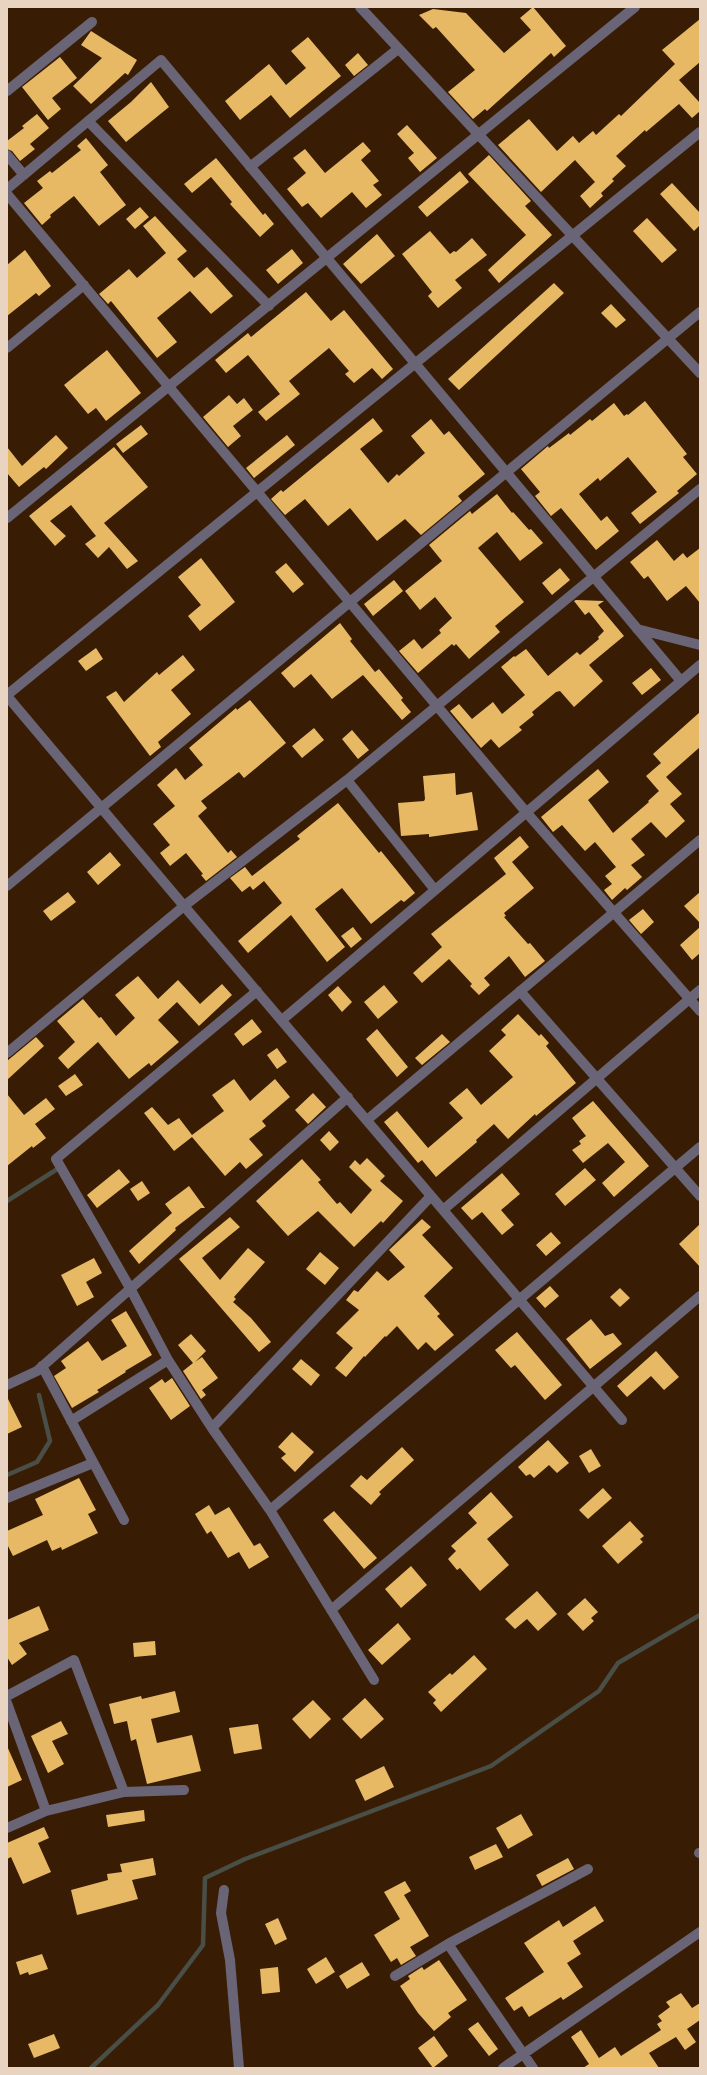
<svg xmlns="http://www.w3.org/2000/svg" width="707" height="2075" viewBox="0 0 707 2075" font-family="'Fira Sans Condensed',sans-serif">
<rect width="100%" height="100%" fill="#381d04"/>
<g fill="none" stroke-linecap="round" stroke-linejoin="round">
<path stroke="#494e46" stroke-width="4.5" d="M 7,1201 L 59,1168
M 7,1475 L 37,1462 L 50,1441 L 39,1395
M 91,2068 L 158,2005 L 203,1945 L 205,1878 L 245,1859 L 491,1766 L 599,1691 L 618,1663 L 700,1615"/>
</g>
<path fill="#e8b965" d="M 533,7 L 566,46 L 554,57 L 551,53 L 487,111 L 485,109 L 473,119 L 448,92 L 475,70 L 436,27 L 433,29 L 419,15 L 433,9 L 466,13 L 504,53 L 531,30 L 520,18 Z
M 700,19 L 700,62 L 679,80 L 700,103 L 700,111 L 692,118 L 679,104 L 646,132 L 645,130 L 616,156 L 626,166 L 612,179 L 614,181 L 601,193 L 603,196 L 590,208 L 580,196 L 595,182 L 575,160 L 541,192 L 498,145 L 529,119 L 557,151 L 573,136 L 579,143 L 593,131 L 596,135 L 619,114 L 621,116 L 675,64 L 662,50 Z
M 91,31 L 137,60 L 128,75 L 125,73 L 91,104 L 73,86 L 102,58 L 81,45 Z
M 308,37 L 341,76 L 290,118 L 271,95 L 240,120 L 225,101 L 269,64 L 286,85 L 306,68 L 291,51 Z
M 358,53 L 368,65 L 354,76 L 345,65 Z
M 60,57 L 77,78 L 52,98 L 61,109 L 48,120 L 22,87 Z
M 151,82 L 169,107 L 126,142 L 108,121 L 131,102 Z
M 37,114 L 49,128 L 30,144 L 35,149 L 20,161 L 12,151 L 7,149 L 7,141 L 24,128 L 22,126 Z
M 407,125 L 437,158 L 420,172 L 408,158 L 414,153 L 397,134 Z
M 86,138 L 108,165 L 100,172 L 126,205 L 99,226 L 74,196 L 50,215 L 51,217 L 42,225 L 24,203 L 43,188 L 37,181 L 50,171 L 52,173 L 81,150 L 77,146 Z
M 363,142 L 371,151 L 361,160 L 379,181 L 373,185 L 382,195 L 366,208 L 352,192 L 321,218 L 308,203 L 302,207 L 287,189 L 306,173 L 293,158 L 305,149 L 325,173 Z
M 489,155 L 531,201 L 525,206 L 552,235 L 499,283 L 488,270 L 526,235 L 468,174 Z
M 216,158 L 263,215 L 265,213 L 274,224 L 260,237 L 230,204 L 232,202 L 211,177 L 192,193 L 184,184 Z
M 460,171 L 469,182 L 427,217 L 418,207 Z
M 672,183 L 700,213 L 700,225 L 694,231 L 660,194 Z
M 140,207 L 149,217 L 135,229 L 126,219 Z
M 155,216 L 187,251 L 177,259 L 194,278 L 207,267 L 233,296 L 211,314 L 190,291 L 157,318 L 177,342 L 157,358 L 111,301 L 108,304 L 99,294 L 129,269 L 137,278 L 166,253 L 143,226 Z
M 647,218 L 677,250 L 662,263 L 633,231 Z
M 430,231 L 450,254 L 454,251 L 456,252 L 472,238 L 487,255 L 455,280 L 462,288 L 438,308 L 428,296 L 432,292 L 402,254 Z
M 377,234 L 395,256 L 361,284 L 343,264 Z
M 292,249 L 303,263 L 278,284 L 266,270 Z
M 25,250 L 51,286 L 39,296 L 36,293 L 7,316 L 7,265 Z
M 554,283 L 564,293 L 459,390 L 448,379 Z
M 306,292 L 331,321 L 344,310 L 393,369 L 382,379 L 372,368 L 354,383 L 345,374 L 349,371 L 329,348 L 289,381 L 300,394 L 266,421 L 258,412 L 280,394 L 248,355 L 226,373 L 215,360 L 248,333 L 251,337 Z
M 611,304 L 626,320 L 616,328 L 601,313 Z
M 107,350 L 141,393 L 106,421 L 96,408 L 88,414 L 64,385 Z
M 229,395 L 237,404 L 244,398 L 253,410 L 233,426 L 241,436 L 228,447 L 203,417 Z
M 645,401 L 687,454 L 683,457 L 697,474 L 677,491 L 679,493 L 640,524 L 631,513 L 657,492 L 628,457 L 600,481 L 598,478 L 579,494 L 601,521 L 607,516 L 619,531 L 596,550 L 561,508 L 551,516 L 535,496 L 540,492 L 521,469 L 548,446 L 549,448 L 569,433 L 570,435 L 590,419 L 592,421 L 614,403 L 624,416 L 627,414 L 628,415 Z
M 373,418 L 383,431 L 360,449 L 388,483 L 397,474 L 399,476 L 425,453 L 411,436 L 431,419 L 444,435 L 449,431 L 485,474 L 458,496 L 462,501 L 421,535 L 405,519 L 377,541 L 350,508 L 328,526 L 305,499 L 285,515 L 271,499 L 281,490 L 283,492 Z
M 141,425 L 148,434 L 123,453 L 116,444 Z
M 56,435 L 68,448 L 46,469 L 44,467 L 19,487 L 7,473 L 7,447 L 22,466 Z
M 287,435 L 295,445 L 254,478 L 246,468 Z
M 114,447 L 148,487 L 104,523 L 138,561 L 127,569 L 109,547 L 98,558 L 85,544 L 96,536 L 71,505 L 50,521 L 66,536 L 55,546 L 29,516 Z
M 497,494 L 512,513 L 513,512 L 529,530 L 531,529 L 543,543 L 520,561 L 497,532 L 478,548 L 524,602 L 495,626 L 500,632 L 469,659 L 456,644 L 454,646 L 452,644 L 418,673 L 399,651 L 414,639 L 422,649 L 441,633 L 439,630 L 452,618 L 435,597 L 420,610 L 405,591 L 442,561 L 429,545 L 470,511 L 472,514 Z
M 657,540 L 674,561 L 683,553 L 687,558 L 700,548 L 700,603 L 686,586 L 667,601 L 648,576 L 644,579 L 630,562 Z
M 201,558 L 235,602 L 200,631 L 188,616 L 201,605 L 178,577 Z
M 286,563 L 304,584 L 293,593 L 275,572 Z
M 560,568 L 570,580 L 552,595 L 542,583 Z
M 394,580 L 403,591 L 373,616 L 364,604 Z
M 576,600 L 604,601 L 598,605 L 624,636 L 589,665 L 603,681 L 574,707 L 560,691 L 556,692 L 532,712 L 534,715 L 519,727 L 522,730 L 499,748 L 491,739 L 481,748 L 450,711 L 459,704 L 472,719 L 493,702 L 502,714 L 525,695 L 501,667 L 514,656 L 515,657 L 526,649 L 548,676 L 577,652 L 580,655 L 599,639 L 598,637 L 604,631 L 589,612 L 585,615 L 574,601 Z
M 340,623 L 352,639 L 350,641 L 375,672 L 379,669 L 403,698 L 401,700 L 411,712 L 402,720 L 363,675 L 332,699 L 311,674 L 294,688 L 281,673 Z
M 96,648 L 103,659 L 86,671 L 78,661 Z
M 183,655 L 195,670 L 171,690 L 191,714 L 158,742 L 161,747 L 150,756 L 106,697 L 116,691 L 124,702 L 157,672 L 159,675 Z
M 651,668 L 661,680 L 642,695 L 632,683 Z
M 250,700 L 286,743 L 244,778 L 239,772 L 201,801 L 207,808 L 198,816 L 228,853 L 231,850 L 237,857 L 206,881 L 201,875 L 203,874 L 186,853 L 170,866 L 160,853 L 170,845 L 153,824 L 175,806 L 157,785 L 176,768 L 185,780 L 203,765 L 189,748 L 236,708 L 237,710 Z
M 700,712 L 700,747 L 666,777 L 682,794 L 670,804 L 685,821 L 666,838 L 651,822 L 631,839 L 645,855 L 631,865 L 642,877 L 627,890 L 625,888 L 612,900 L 604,890 L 612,884 L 605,876 L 616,867 L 595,842 L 585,851 L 562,825 L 553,832 L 541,817 L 598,769 L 609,782 L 588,800 L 613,833 L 649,802 L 648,801 L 659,791 L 646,776 L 661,763 L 653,754 Z
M 314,728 L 324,740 L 302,758 L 292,746 Z
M 352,730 L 369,750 L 358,759 L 342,739 Z
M 455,773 L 456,795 L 472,792 L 478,830 L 429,837 L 429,834 L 401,836 L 398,803 L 424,801 L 425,799 L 423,776 Z
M 338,803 L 379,853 L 381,851 L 415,893 L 404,902 L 401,900 L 371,924 L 342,888 L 315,909 L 345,947 L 327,962 L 291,915 L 248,953 L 238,941 L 282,903 L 264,881 L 253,890 L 250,886 L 242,892 L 230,878 L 245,867 L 252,876 L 300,839 L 297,836 Z
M 520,836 L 529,847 L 512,862 L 534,888 L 504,913 L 506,916 L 504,917 L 528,944 L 530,943 L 545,961 L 525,977 L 509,956 L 484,978 L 490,985 L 479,995 L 470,986 L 472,984 L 449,959 L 422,983 L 413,973 L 442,947 L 431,934 L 506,874 L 494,858 Z
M 110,852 L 121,865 L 98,885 L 87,872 Z
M 68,892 L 76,902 L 51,921 L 43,911 Z
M 700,892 L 700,923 L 684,906 Z
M 643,909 L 654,922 L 641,934 L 629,920 Z
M 353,927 L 362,939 L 351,948 L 341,936 Z
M 700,927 L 700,953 L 692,960 L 680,945 Z
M 138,976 L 158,999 L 178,980 L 200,1004 L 222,984 L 232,995 L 199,1026 L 177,1002 L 158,1020 L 179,1042 L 151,1066 L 149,1063 L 129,1079 L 98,1042 L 68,1069 L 58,1058 L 75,1042 L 57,1021 L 83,999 L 99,1018 L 101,1017 L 116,1036 L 135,1018 L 115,995 Z
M 384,985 L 398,1002 L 378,1019 L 364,1002 Z
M 338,986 L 352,1002 L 342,1012 L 328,995 Z
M 518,1014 L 539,1036 L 541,1034 L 549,1043 L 546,1046 L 576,1083 L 536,1116 L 535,1114 L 508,1139 L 494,1124 L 476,1140 L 477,1142 L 436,1177 L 422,1160 L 418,1163 L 384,1122 L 397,1111 L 428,1148 L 463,1118 L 449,1103 L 467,1088 L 481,1105 L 513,1077 L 489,1051 L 506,1035 L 501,1030 Z
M 252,1019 L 262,1032 L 243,1046 L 234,1034 Z
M 377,1029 L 408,1067 L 397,1077 L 366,1039 Z
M 442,1034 L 450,1042 L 422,1065 L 415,1058 Z
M 36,1037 L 44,1046 L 7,1080 L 7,1061 Z
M 277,1048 L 287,1062 L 277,1069 L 267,1055 Z
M 75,1074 L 83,1085 L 66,1096 L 58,1086 Z
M 234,1079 L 250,1101 L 275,1079 L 290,1097 L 262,1121 L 266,1126 L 249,1139 L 263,1155 L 246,1169 L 240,1162 L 225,1176 L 192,1137 L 174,1151 L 144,1113 L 152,1107 L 168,1125 L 179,1118 L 192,1135 L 224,1111 L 212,1095 Z
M 313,1093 L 326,1107 L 308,1124 L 295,1110 Z
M 7,1094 L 24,1115 L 46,1098 L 55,1109 L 35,1124 L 46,1138 L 33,1148 L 32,1146 L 7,1166 Z
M 593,1101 L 649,1166 L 614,1197 L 602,1183 L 625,1162 L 608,1143 L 583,1163 L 572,1150 L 581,1144 L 579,1141 L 586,1136 L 572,1118 Z
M 329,1131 L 339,1142 L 330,1151 L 320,1140 Z
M 367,1158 L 385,1176 L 380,1181 L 403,1201 L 383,1223 L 381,1221 L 354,1247 L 318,1211 L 288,1236 L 256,1201 L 302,1159 L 321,1180 L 318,1182 L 337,1204 L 340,1202 L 351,1214 L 372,1190 L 349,1167 L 355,1160 L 360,1165 Z
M 585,1168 L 596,1180 L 565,1206 L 555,1194 Z
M 119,1169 L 130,1182 L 97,1208 L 87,1195 Z
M 502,1173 L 520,1194 L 501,1210 L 514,1225 L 502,1235 L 482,1212 L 472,1220 L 461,1208 Z
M 142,1181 L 150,1193 L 138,1201 L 130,1189 Z
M 189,1186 L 205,1208 L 201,1208 L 175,1228 L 176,1230 L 139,1264 L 129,1251 L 172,1213 L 165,1204 Z
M 230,1217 L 240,1227 L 202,1258 L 220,1280 L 248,1248 L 265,1262 L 234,1297 L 236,1299 L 233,1302 L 251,1318 L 271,1342 L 259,1352 L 179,1259 Z
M 422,1219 L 431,1227 L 422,1235 L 453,1268 L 424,1296 L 440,1314 L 437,1316 L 454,1335 L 435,1351 L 426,1342 L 418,1350 L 397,1326 L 386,1337 L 385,1336 L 365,1357 L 364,1356 L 346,1377 L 335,1368 L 353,1348 L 336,1333 L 359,1310 L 346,1300 L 354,1290 L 358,1292 L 377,1271 L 388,1281 L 405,1267 L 389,1250 Z
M 700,1224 L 700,1267 L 679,1244 Z
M 551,1232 L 561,1243 L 546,1256 L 536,1245 Z
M 320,1252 L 339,1268 L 325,1285 L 306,1269 Z
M 94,1258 L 102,1273 L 86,1282 L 94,1297 L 77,1306 L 61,1275 Z
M 550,1286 L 559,1296 L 545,1308 L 536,1298 Z
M 620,1288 L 630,1298 L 620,1307 L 610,1297 Z
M 126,1311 L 152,1355 L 125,1371 L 126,1372 L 97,1390 L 99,1392 L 72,1408 L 54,1376 L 66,1368 L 61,1361 L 88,1341 L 102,1361 L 127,1346 L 111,1320 Z
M 591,1319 L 605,1336 L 613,1333 L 622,1344 L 590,1369 L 566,1339 Z
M 517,1332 L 562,1385 L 545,1400 L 515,1365 L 511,1368 L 495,1350 Z
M 191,1334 L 206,1351 L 195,1362 L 202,1357 L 218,1378 L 202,1390 L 206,1395 L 201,1399 L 183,1371 L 193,1363 L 178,1345 Z
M 656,1351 L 679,1377 L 664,1390 L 651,1376 L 627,1397 L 617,1386 Z
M 301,1359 L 320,1375 L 311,1386 L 292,1369 Z
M 172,1378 L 190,1406 L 171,1420 L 149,1388 L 162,1379 L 165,1383 Z
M 7,1397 L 22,1427 L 7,1434 Z
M 292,1432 L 314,1452 L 295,1472 L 281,1458 L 286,1454 L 278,1447 Z
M 548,1440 L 569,1463 L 557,1473 L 549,1465 L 534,1478 L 530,1474 L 526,1476 L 518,1467 Z
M 402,1447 L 414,1460 L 379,1492 L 381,1494 L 371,1505 L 350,1486 L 361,1475 L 367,1480 Z
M 591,1449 L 601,1466 L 589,1473 L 579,1456 Z
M 79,1478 L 96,1510 L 88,1514 L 98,1533 L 62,1550 L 61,1547 L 52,1551 L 47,1540 L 13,1556 L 7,1544 L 7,1531 L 43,1515 L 35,1499 Z
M 603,1488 L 612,1498 L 588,1519 L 579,1510 Z
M 491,1492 L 513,1517 L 487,1539 L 509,1565 L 480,1591 L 460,1568 L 457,1570 L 448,1559 L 456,1551 L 451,1546 L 477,1523 L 468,1513 Z
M 209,1505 L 215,1515 L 229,1507 L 254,1546 L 260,1543 L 269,1557 L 249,1569 L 239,1552 L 228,1558 L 211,1531 L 207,1534 L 195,1514 Z
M 334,1511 L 377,1558 L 364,1569 L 323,1520 Z
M 630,1521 L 644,1536 L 640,1539 L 643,1542 L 618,1564 L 602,1546 Z
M 411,1566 L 427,1585 L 401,1608 L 385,1589 Z
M 537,1591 L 557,1614 L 538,1631 L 527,1619 L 515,1629 L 505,1619 Z
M 585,1598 L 598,1612 L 591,1618 L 594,1621 L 583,1631 L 567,1614 Z
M 39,1606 L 49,1630 L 19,1643 L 27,1654 L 12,1665 L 7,1657 L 7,1620 Z
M 398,1623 L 411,1639 L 382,1665 L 368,1650 Z
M 155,1641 L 156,1655 L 134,1657 L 133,1643 Z
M 474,1655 L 487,1669 L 441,1712 L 433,1703 L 436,1700 L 428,1692 L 450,1673 L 452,1675 Z
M 175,1691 L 180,1712 L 151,1719 L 157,1743 L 192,1735 L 201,1771 L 147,1784 L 136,1739 L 131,1741 L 127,1721 L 114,1724 L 109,1704 L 141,1696 L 142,1699 Z
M 365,1698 L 384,1719 L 361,1739 L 342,1719 Z
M 313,1700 L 331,1719 L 310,1739 L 292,1719 Z
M 61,1721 L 68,1734 L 52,1741 L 64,1764 L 48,1773 L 31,1736 Z
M 258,1724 L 262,1749 L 234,1754 L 229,1728 Z
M 7,1746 L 22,1780 L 7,1787 Z
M 384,1766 L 394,1787 L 365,1801 L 355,1780 Z
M 144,1810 L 145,1821 L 108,1827 L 106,1815 Z
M 521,1814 L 533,1835 L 508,1849 L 496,1828 Z
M 44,1827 L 49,1838 L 38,1843 L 51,1872 L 23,1884 L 11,1857 L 7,1859 L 7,1843 Z
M 496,1844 L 503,1857 L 475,1870 L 469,1857 Z
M 153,1858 L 156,1875 L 132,1880 L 138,1899 L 77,1915 L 71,1890 L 108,1880 L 107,1874 L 122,1872 L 120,1864 Z
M 568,1858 L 574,1869 L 542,1886 L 536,1875 Z
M 405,1881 L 411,1891 L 404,1895 L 429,1936 L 410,1947 L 416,1956 L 401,1965 L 397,1958 L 391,1962 L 374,1935 L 400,1919 L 384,1892 Z
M 595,1906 L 604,1921 L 573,1941 L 581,1954 L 567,1963 L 583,1987 L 563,2000 L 561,1997 L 529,2017 L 522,2006 L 514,2011 L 505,1998 L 544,1972 L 524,1943 L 559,1920 L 563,1927 Z
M 278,1918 L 287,1939 L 275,1945 L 265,1924 Z
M 42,1954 L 48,1969 L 29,1975 L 28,1972 L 20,1975 L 16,1962 Z
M 326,1957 L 335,1972 L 316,1984 L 307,1969 Z
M 439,1960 L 467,2000 L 448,2013 L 451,2017 L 434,2031 L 418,2013 L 400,1986 L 410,1979 L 408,1976 L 422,1967 L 424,1970 Z
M 362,1962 L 370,1975 L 347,1989 L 339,1976 Z
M 278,1967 L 280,1992 L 262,1994 L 260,1969 Z
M 681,1993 L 692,2008 L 700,2003 L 700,2020 L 687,2029 L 696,2042 L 685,2050 L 676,2037 L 649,2053 L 659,2068 L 583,2068 L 589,2064 L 571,2037 L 581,2030 L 599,2058 L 615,2047 L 621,2056 L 661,2030 L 657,2024 L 662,2021 L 658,2016 L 670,2007 L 666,2002 Z
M 478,2022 L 498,2049 L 489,2056 L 468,2029 Z
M 54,2034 L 60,2048 L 34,2058 L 28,2044 Z
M 434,2036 L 448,2056 L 433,2068 L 418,2048 Z"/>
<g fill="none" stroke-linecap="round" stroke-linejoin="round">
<path stroke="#6a6477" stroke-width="10" d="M 360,7 L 700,373
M 7,91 L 92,22
M 88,121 L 269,306
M 7,155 L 24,175
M 250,167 L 398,49
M 7,189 L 161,60 L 681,681
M 7,194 L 526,812 L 700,1011
M 7,348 L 84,285
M 7,518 L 635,7
M 637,629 L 700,645
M 7,695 L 700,132
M 7,696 L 184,906 L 622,1420
M 347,780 L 435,890
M 7,886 L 700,312
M 257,991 L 56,1159 L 130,1288 L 168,1360 L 212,1428 L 270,1510 L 374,1680
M 520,991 L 700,1196
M 282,1020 L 700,665
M 7,1053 L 184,906 L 347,780 L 700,489
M 367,1120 L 700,840
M 443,1210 L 700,990
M 42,1366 L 124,1520
M 7,1385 L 37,1371 L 348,1097
M 71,1421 L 168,1360
M 212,1428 L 431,1196
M 7,1498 L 93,1463
M 270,1510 L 700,1147
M 331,1610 L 700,1296
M 7,1696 L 74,1660 L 124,1792
M 7,1703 L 46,1811
M 7,1828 L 46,1811 L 124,1792 L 184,1790
M 699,1853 L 700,1853
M 224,1890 L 221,1913 L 230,1960 L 239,2068
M 448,1944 L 533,2068
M 395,1976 L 448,1944 L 588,1869
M 503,2068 L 700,1932"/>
</g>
<rect width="707" height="2075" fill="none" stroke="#e9d3c1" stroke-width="16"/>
</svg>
